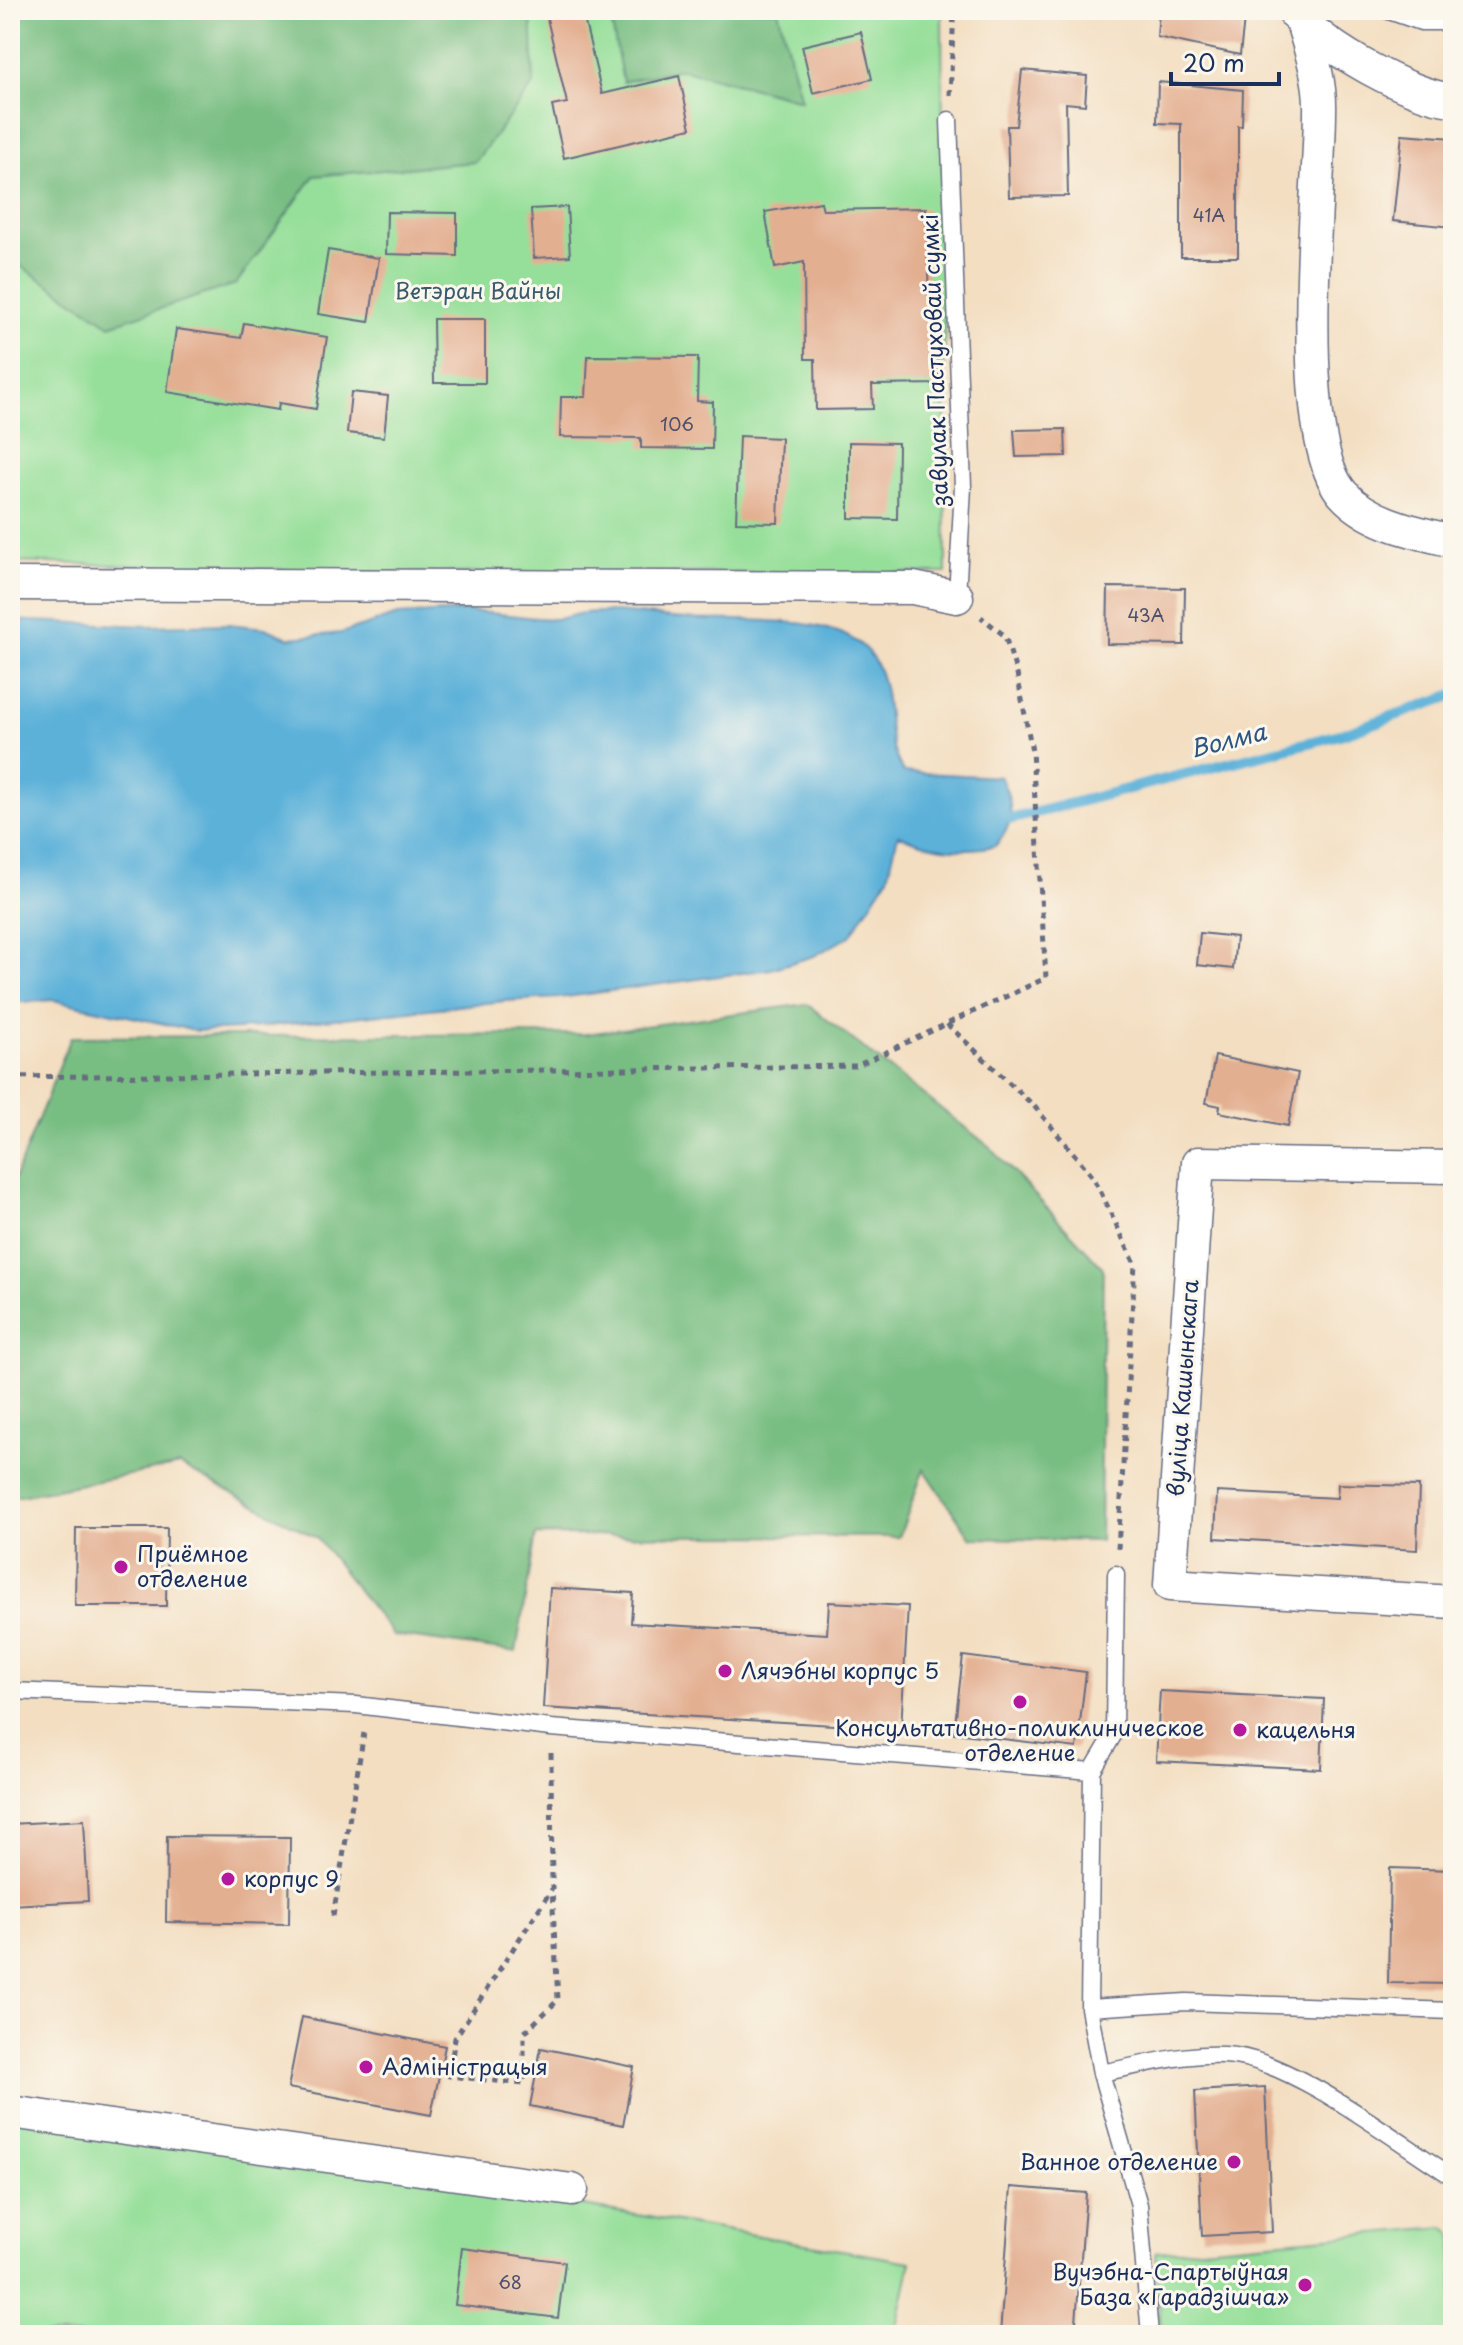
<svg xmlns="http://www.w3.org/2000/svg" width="1463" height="2345" viewBox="0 0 1463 2345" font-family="'Playpen Sans',sans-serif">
<rect width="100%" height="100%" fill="#fbf7ec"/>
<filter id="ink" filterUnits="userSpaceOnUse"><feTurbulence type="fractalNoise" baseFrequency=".0125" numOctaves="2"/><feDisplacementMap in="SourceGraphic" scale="16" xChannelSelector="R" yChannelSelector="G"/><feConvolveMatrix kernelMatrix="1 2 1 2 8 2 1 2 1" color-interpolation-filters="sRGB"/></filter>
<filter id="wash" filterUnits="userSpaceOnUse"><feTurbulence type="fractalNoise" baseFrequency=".006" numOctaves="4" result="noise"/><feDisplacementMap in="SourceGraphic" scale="32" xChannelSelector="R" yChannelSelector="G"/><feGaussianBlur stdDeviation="1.8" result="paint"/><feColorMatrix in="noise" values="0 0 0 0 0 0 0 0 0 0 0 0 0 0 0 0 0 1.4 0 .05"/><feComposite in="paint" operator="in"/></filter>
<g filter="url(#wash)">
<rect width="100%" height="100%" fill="#f3dec1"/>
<path fill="#96df9a" stroke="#58877c" stroke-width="2" d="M 10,10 L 942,10 L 946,573 L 398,573 L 10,562 Z
M 10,2108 L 911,2262 L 895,2335 L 10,2335 Z
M 1444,2227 L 1453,2234 L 1453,2335 L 1161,2335 L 1156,2252 Z"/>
<path fill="#78be82" stroke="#4a7670" stroke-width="2" d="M 10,10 L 531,10 L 534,84 L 475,162 L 314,176 L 236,284 L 110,325 L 10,259 Z
M 609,10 L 778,10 L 801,100 L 681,69 L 623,82 Z
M 807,1004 L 990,1147 L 1103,1268 L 1100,1541 L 971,1538 L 924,1469 L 899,1537 L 536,1535 L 516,1652 L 393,1635 L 317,1538 L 180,1465 L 10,1498 L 10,1190 L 71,1037 L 586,1034 Z"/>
<path fill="#5cb1d9" stroke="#3c709c" stroke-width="2" d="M 463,611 C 493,612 524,618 554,619 C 564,619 574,614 584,613 C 618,609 653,617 687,619 C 733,622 835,612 868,652 C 897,687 879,735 904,772 L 1000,777 C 1014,801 1015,825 995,846 C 955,853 936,849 898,835 L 888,877 L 850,936 L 814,956 L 771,969 L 559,998 L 505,1001 L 240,1029 L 197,1031 L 53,1000 L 10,1003 L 10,620 L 147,626 L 229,624 L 265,628 L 289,638 L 341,633 L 398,615 Z"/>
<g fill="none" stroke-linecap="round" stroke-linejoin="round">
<path stroke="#5cb1d9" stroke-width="11" d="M 1011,819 L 1342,734 L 1453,695"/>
</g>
<g id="blocks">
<path fill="#e3af91" d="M 545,10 L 582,10 L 602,94 L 679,76 L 691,128 L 564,158 L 552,106 L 567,103 Z
M 1159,11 L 1244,19 L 1240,55 L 1157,37 Z
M 861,32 L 872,79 L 813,93 L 802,46 Z
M 1022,70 L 1087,76 L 1085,105 L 1066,103 L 1068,196 L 1009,197 L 1007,126 L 1016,126 Z
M 1158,82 L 1243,90 L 1242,126 L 1238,126 L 1238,257 L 1181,257 L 1181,124 L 1157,123 Z
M 1402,134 L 1453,138 L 1453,227 L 1393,221 Z
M 821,202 L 823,210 L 926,208 L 929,302 L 937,302 L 938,384 L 872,385 L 873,409 L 816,410 L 815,359 L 805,359 L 804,262 L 775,268 L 765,212 Z
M 567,207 L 570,256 L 534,258 L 531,209 Z
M 387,212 L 457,213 L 457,256 L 386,254 Z
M 328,250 L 379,258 L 369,322 L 318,314 Z
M 433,319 L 485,319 L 485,383 L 434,383 Z
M 244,323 L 327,337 L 316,409 L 279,403 L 278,410 L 167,392 L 176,329 L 241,338 Z
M 588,356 L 698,357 L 697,401 L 713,402 L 712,449 L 641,448 L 641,438 L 560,437 L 561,397 L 586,397 Z
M 351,392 L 388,396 L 384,437 L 347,433 Z
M 1065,429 L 1066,456 L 1016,457 L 1014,430 Z
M 739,436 L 781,438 L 778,523 L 736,522 Z
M 849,442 L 898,443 L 897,519 L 849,518 Z
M 1108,587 L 1185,588 L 1184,645 L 1107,644 Z
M 1200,933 L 1236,937 L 1233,969 L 1197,965 Z
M 1215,1056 L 1298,1073 L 1288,1126 L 1219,1112 L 1220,1106 L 1206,1103 Z
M 1338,1484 L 1419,1486 L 1417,1550 L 1215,1538 L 1217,1492 L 1337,1498 Z
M 76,1528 L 167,1528 L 166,1606 L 75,1606 Z
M 550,1588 L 633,1593 L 631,1623 L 827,1634 L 829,1602 L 908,1606 L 901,1729 L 543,1708 Z
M 963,1656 L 1086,1672 L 1077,1748 L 954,1733 Z
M 1160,1691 L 1324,1699 L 1321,1769 L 1156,1761 Z
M 84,1820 L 88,1901 L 10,1905 L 10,1824 Z
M 167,1836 L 290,1837 L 289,1924 L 166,1922 Z
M 1390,1868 L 1453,1870 L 1453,1984 L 1388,1983 Z
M 302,2017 L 445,2046 L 431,2115 L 288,2088 Z
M 541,2048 L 634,2067 L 623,2125 L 530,2106 Z
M 1265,2087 L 1272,2232 L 1202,2236 L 1195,2091 Z
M 1011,2187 L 1086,2193 L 1075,2335 L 1000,2335 Z
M 462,2248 L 565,2262 L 558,2318 L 455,2305 Z"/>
</g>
</g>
<g filter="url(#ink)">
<use href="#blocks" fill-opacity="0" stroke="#676c81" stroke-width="2"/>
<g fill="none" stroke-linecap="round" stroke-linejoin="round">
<g stroke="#676c81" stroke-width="19">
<path id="service" d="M 1386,10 L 1421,22 L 1453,22
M 949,120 L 963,487 L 957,597
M 10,1691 L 356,1705 L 551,1728 L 1092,1771 L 1089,2008 L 1101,2073 L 1139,2205 L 1150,2335
M 1092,1771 L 1114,1734 L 1116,1574
M 1089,2008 L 1186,2002 L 1453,2011
M 1101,2073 C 1144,2065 1191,2050 1235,2056 C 1299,2065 1397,2142 1453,2177"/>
</g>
<g stroke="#676c81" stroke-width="35">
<path id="minor" d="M 1296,15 C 1325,48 1410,96 1453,100
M 1302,22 C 1311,52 1321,80 1320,111 C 1320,193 1292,436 1343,494 C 1370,524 1415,532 1453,541
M 10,584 L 913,588 L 957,597
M 1453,1167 L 1198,1163 L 1170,1585 L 1453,1602
M 10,2112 L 572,2190"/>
</g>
<path stroke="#676c81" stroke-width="5" stroke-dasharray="6 6" stroke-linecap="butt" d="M 950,95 L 954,10
M 947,1024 L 1034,1106 L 1094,1178 L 1135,1264 L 1118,1549
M 10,1077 L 856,1066 L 1046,978 L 1032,751 L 1017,674 L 1005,636 L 981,617
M 551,1753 L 552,1889 L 455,2038 L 449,2076 L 524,2084 L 524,2033 L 558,2000 L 552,1889
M 333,1916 L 364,1733"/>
<use href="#service" stroke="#fff" stroke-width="16"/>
<use href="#minor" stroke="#fff" stroke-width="32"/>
</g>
</g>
<g fill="#b5179e" stroke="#fbf7ec" stroke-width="3">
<circle cx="121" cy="1567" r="8"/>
<circle cx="725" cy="1671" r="8"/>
<circle cx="1020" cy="1702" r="8"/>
<circle cx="1240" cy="1730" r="8"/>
<circle cx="228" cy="1879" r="8"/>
<circle cx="366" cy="2067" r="8"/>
<circle cx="1234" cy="2162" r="8"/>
<circle cx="1305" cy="2285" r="8"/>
</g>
<g text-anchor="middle" stroke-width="6" stroke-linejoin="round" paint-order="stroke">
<g font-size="18" fill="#4d4f6b">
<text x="1209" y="222">41А</text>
<text x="677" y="431">106</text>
<text x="1146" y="622">43А</text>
<text x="510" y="2289">68</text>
</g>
<g font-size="22" fill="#3a5b6d" stroke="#fbf7ec">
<text x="478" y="299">Ветэран Вайны</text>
</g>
<g font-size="22" fill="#1b2f5e" stroke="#fbf7ec">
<text transform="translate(935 360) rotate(-92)" y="8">завулак Пастуховай сумкі</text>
<text transform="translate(1183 1388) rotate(-86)" y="8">вуліца Кашынскага</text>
</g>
<g font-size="22" fill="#1b2f5e" stroke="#fbf7ec" text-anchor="start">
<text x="137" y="1562">Приёмное<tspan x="137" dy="25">отделение</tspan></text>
<text x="741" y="1679">Лячэбны корпус 5</text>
<text x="1020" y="1736" text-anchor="middle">Консультативно-поликлиническое<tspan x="1020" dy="25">отделение</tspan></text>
<text x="1256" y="1738">кацельня</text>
<text x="244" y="1887">корпус 9</text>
<text x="382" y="2075">Адміністрацыя</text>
<text x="1218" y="2170" text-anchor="end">Ванное отделение</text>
<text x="1289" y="2280" text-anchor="end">Вучэбна-Спартыўная<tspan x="1289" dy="25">База «Гарадзішча»</tspan></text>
</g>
<g font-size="24" font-style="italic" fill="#2e5683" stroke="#fbf7ec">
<text transform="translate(1228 741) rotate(-14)" y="8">Волма</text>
</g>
</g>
<rect width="1463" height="2345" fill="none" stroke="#fbf7ec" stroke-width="40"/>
<path d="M1171 72v12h108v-12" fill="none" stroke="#1b2f5e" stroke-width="4"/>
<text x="1183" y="72" font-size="24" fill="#1b2f5e" stroke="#fbf7ec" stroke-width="6" paint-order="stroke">20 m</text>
</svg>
